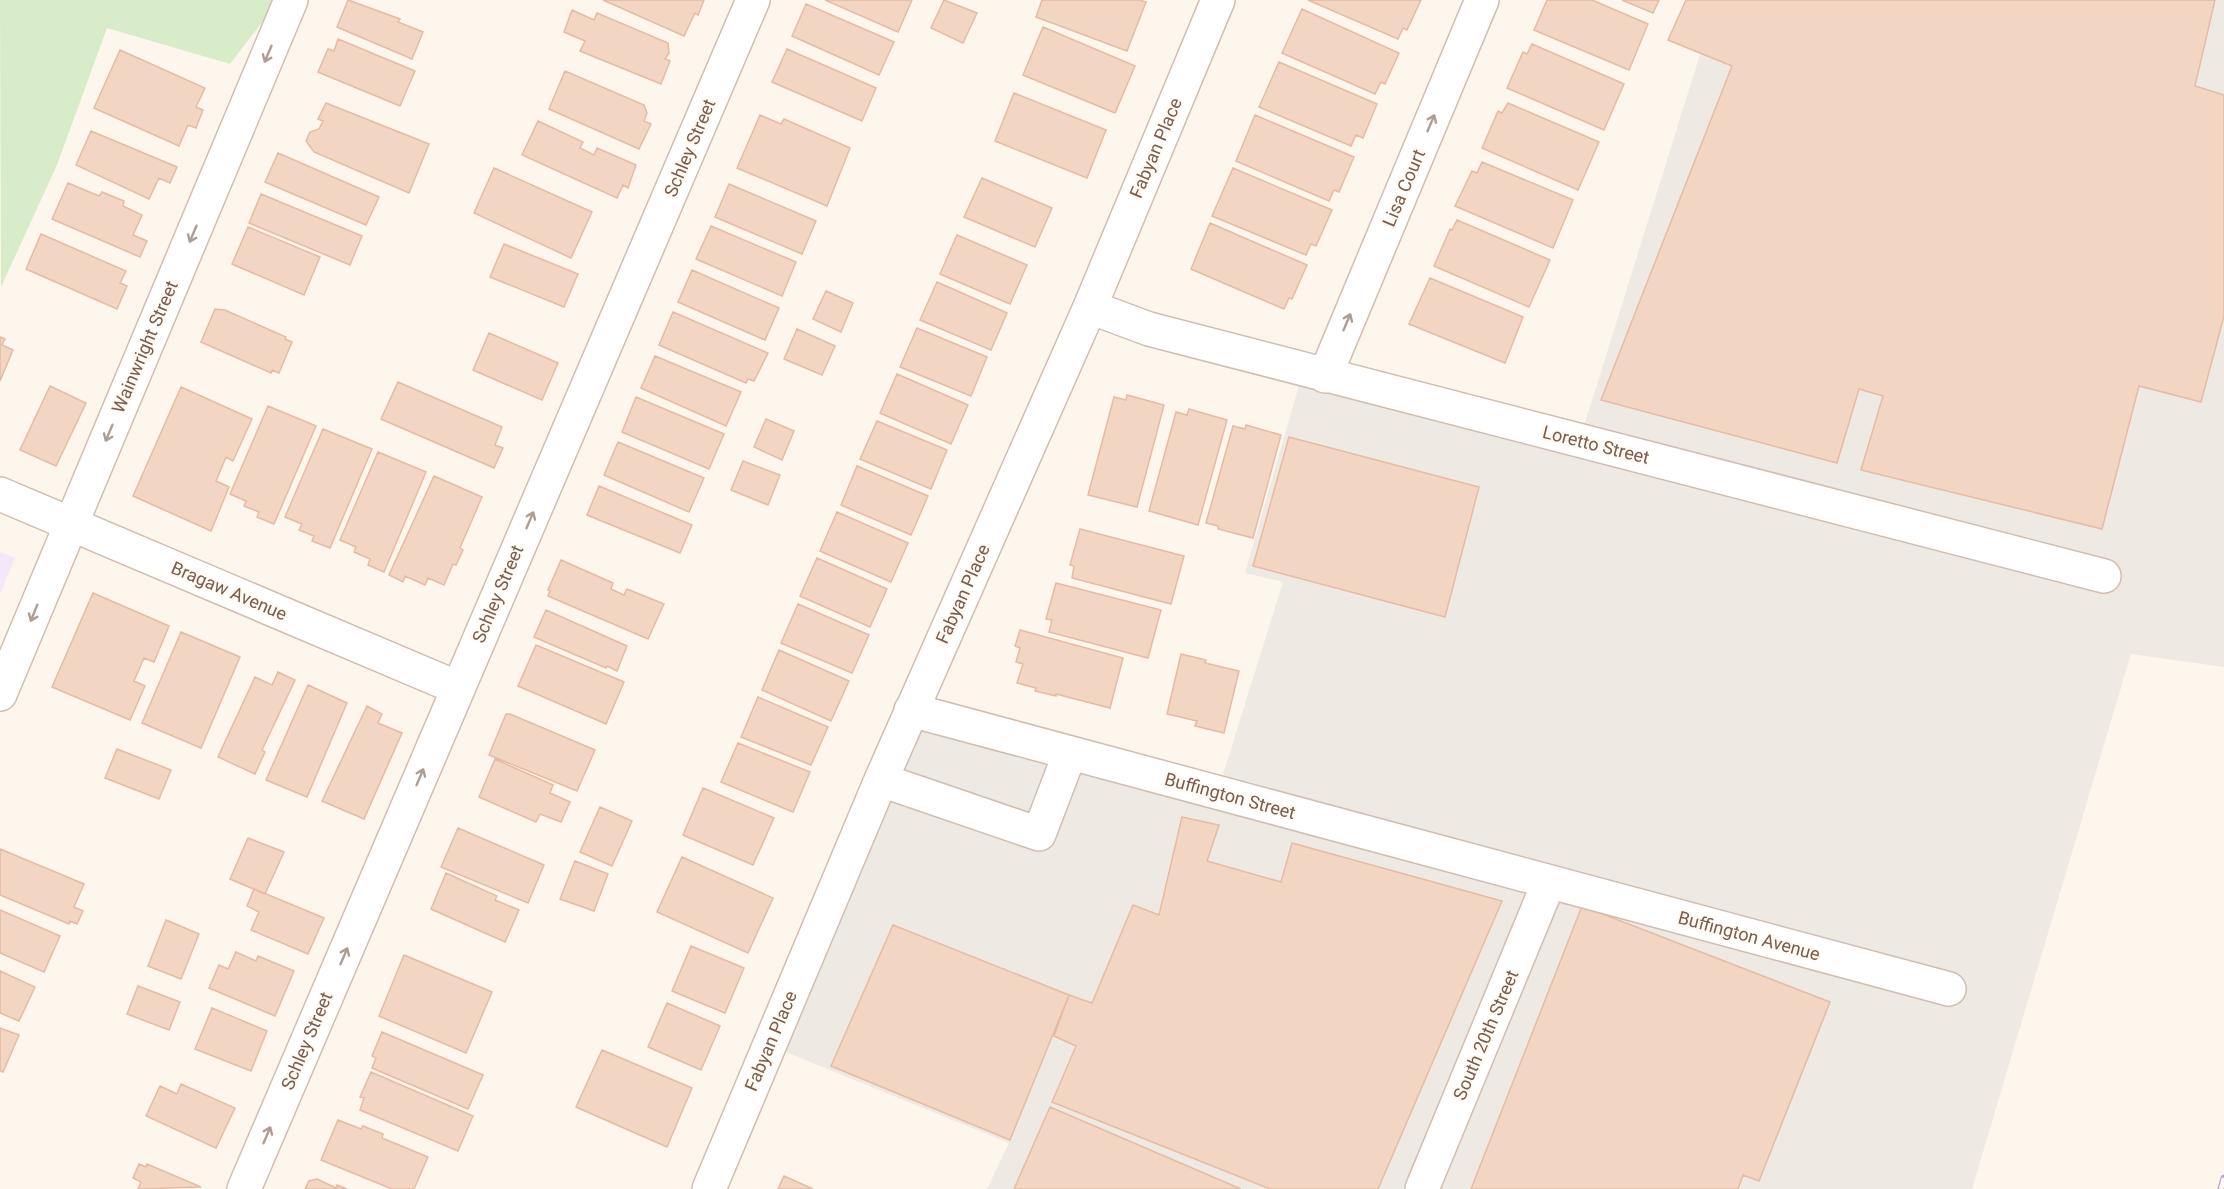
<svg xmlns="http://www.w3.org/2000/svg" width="2224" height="1189" viewBox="0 0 2224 1189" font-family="Roboto,sans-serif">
<rect width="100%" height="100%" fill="#fdf6ec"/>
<path fill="#efe9e4" d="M 1717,0 L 2224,0 L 2224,667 L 2131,654 L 1972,1189 L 987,1189 L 1009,1143 L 766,1044 L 926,705 L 1220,784 L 1283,582 L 1245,573 L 1302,375 L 1580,439 Z"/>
<path fill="#f3e8fa" d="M 0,552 L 15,558 L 0,594 Z"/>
<path fill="#d8ecc9" d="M 0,0 L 279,0 L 230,64 L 107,28 L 57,165 L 1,287 Z"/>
<path fill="#f3d5c3" stroke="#e6bba3" stroke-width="1.5" d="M 348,0 L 400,19 L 398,22 L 423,32 L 412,59 L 337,27 Z
M 603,0 L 704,0 L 698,15 L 695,13 L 684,36 Z
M 825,0 L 912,0 L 898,32 Z
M 944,0 L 977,13 L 963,43 L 931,28 Z
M 1042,0 L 1140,0 L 1146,2 L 1127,51 L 1036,17 Z
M 1308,0 L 1421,0 L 1407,30 L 1403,28 L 1398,39 Z
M 1547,0 L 1592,0 L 1648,24 L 1629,70 L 1534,30 Z
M 1622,0 L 1659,0 L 1653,13 Z
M 1686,0 L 2215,0 L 2195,86 L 2224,95 L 2224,316 L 2201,402 L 2139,386 L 2102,529 L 1861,470 L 1883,396 L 1859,389 L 1837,463 L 1601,400 L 1732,66 L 1668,40 Z
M 806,4 L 894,42 L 879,75 L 792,36 Z
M 1302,9 L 1399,53 L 1385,84 L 1381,82 L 1375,94 L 1282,53 Z
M 572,10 L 594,20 L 597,13 L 668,43 L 669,53 L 665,59 L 670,61 L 661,84 L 580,51 L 585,41 L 564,32 Z
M 1043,27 L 1135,66 L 1115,113 L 1023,75 Z
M 338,39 L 415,71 L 400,106 L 318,72 L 328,49 L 334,51 Z
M 1532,44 L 1624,84 L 1604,130 L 1507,88 L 1523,52 L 1527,54 Z
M 787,49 L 876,88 L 862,121 L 772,82 Z
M 120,50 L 205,88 L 196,107 L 203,110 L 196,128 L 188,125 L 179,146 L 94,108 Z
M 1279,62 L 1377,104 L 1363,138 L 1356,135 L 1351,146 L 1259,107 Z
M 565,71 L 644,105 L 647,113 L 644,121 L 651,124 L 639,149 L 549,109 Z
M 1014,93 L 1106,130 L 1087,178 L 995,141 Z
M 326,103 L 429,144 L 409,193 L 314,152 L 306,141 L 310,132 L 319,129 L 323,121 L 318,119 Z
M 1508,103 L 1599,142 L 1578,190 L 1482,148 L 1498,111 L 1502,113 Z
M 760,115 L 781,124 L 784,119 L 850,148 L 827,206 L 737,168 Z
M 1255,115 L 1354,157 L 1339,192 L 1334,190 L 1329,201 L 1236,161 Z
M 538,121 L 583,142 L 580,148 L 594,155 L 597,148 L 636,165 L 628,188 L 623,185 L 617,198 L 522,155 Z
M 91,131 L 177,167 L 170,183 L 159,178 L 149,199 L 76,165 Z
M 278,153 L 379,197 L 366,225 L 265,182 Z
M 1482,162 L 1573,200 L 1553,248 L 1455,206 L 1472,171 L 1477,173 Z
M 494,168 L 592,212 L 571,258 L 474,213 Z
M 1233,168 L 1332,210 L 1316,246 L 1311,244 L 1306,255 L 1212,216 Z
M 982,178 L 1052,208 L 1035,247 L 964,217 Z
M 68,183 L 99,196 L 102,192 L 124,201 L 123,206 L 142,215 L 133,235 L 147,241 L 140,257 L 52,219 Z
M 729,184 L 816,221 L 802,254 L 715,217 Z
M 261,194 L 362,236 L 350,265 L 249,223 Z
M 1457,220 L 1550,260 L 1529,307 L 1434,266 L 1450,229 L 1452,230 Z
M 1210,223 L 1307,265 L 1292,299 L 1289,298 L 1284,309 L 1191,269 Z
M 711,226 L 796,262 L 782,296 L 696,259 Z
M 248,227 L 320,257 L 304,295 L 232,264 Z
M 41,234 L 126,271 L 120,283 L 127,286 L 117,309 L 26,269 Z
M 957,235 L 1027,265 L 1010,304 L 940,274 Z
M 504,244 L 578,274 L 564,307 L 490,277 Z
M 692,270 L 779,308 L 765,340 L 678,302 Z
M 1430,278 L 1523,317 L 1505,363 L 1409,324 Z
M 937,282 L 1007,313 L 991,350 L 920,320 Z
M 826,291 L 853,303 L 841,332 L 813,319 Z
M 215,309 L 225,310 L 286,337 L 285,339 L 292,342 L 279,373 L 272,370 L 271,373 L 201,342 Z
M 673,312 L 768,353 L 754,381 L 748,379 L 746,383 L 659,345 Z
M 917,328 L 987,357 L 971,396 L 900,367 Z
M 797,329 L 835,346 L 822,375 L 784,359 Z
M 489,333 L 558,363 L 542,400 L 473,370 Z
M 0,337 L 5,339 L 2,345 L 13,350 L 0,381 Z
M 655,356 L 741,392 L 726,426 L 641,388 Z
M 897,374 L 968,405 L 951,444 L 880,413 Z
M 398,382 L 502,427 L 495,445 L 503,448 L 494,468 L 381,419 Z
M 50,386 L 86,403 L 56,466 L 20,450 Z
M 181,387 L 252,419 L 233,461 L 226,457 L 216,481 L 229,487 L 211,531 L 133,496 Z
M 1127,395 L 1164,405 L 1137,507 L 1088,495 L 1114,397 L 1126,400 Z
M 636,397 L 724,434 L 709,469 L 622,432 Z
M 268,406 L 316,426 L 274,524 L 257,517 L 259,512 L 244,506 L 246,501 L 230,494 Z
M 1189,409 L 1227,420 L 1198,525 L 1149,511 L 1176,412 L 1187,415 Z
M 766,419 L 794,431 L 782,460 L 754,447 Z
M 877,421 L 947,450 L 931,489 L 860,459 Z
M 1246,425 L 1281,435 L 1253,538 L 1218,529 L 1218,526 L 1206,523 L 1233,426 L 1245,429 Z
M 323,429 L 372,449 L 330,548 L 312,541 L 314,536 L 299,530 L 302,524 L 285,517 Z
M 1289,437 L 1479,487 L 1445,617 L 1253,566 Z
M 618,442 L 704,478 L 689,512 L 604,475 Z
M 378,452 L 426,472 L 384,572 L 368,565 L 370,559 L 354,552 L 356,547 L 340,540 Z
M 743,461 L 780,475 L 768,505 L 731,490 Z
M 857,466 L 928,496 L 911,535 L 841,505 Z
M 434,476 L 482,497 L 460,548 L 463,550 L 456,565 L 453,564 L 444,585 L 428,578 L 425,585 L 405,576 L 403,582 L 389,575 Z
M 599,486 L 692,525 L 680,553 L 587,515 Z
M 837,512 L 908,543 L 891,582 L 820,551 Z
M 1080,529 L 1184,556 L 1171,604 L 1072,578 L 1074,566 L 1070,565 Z
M 817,558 L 887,589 L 870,627 L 800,596 Z
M 561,560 L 613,583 L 611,589 L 624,595 L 627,589 L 664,604 L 648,639 L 548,596 L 550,591 L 548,590 Z
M 1056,583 L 1161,610 L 1148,658 L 1049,632 L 1052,620 L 1046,619 Z
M 93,593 L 169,626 L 154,662 L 144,658 L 134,681 L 145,686 L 130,720 L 52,687 Z
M 798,604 L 869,635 L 852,673 L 781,643 Z
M 546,610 L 627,646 L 617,671 L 607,666 L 606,668 L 534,637 Z
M 1020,630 L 1123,658 L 1110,708 L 1056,694 L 1056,696 L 1035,691 L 1036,688 L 1017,683 L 1023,664 L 1016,662 L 1020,648 L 1015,646 Z
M 181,632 L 240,657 L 201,748 L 142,723 Z
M 536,645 L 624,682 L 606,724 L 518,686 Z
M 779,650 L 849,681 L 831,721 L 762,690 Z
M 1181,654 L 1206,660 L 1205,663 L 1239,671 L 1224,733 L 1195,726 L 1197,721 L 1167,714 Z
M 278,672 L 295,680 L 262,750 L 265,752 L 255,774 L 218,757 L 255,677 L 272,685 Z
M 308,685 L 347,703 L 307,797 L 266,780 Z
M 758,697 L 828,727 L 811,765 L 741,737 Z
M 367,706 L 382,714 L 378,723 L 402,733 L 364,819 L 322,801 Z
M 506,714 L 510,714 L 595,750 L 577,791 L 489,755 Z
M 738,743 L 810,772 L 793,812 L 721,782 Z
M 117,749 L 171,770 L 159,799 L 105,778 Z
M 495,759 L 553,785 L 550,793 L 570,802 L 561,822 L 540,814 L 536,822 L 479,797 Z
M 703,788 L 774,818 L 753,865 L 683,835 Z
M 600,807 L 632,821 L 612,866 L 580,852 Z
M 1182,817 L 1219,825 L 1207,861 L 1281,882 L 1292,843 L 1502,901 L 1378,1189 L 1270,1189 L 1052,1102 L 1076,1046 L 1054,1036 L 1069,995 L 1092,1003 L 1133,905 L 1159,915 Z
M 458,828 L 544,865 L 528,903 L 441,867 Z
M 248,838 L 284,852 L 265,894 L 230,879 Z
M 0,849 L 84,884 L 74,907 L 83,911 L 77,924 L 70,921 L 69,924 L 0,895 Z
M 682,857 L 773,898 L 748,953 L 657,912 Z
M 575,861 L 608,874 L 594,911 L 560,899 Z
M 446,873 L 497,896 L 495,900 L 519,910 L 505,942 L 431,909 Z
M 254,889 L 324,918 L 308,954 L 251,930 L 259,912 L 247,906 Z
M 1582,906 L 1830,1002 L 1759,1181 L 1743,1175 L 1738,1189 L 1471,1189 Z
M 0,910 L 60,936 L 44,972 L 0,953 Z
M 166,920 L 199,934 L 181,979 L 148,966 Z
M 893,925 L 1069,995 L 1010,1140 L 831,1066 Z
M 691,946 L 744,968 L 725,1013 L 672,991 Z
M 236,952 L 256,961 L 258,956 L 294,971 L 275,1016 L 209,988 L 219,965 L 228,969 Z
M 404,955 L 492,992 L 466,1053 L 379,1016 Z
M 0,971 L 35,987 L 19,1021 L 0,1013 Z
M 138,986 L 180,1002 L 169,1030 L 127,1014 Z
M 667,1003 L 720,1026 L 701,1070 L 648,1047 Z
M 212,1008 L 267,1031 L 251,1071 L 195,1049 Z
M 0,1028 L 19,1035 L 3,1072 L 0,1071 Z
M 382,1032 L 483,1075 L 468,1109 L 372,1068 L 376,1058 L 372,1056 Z
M 602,1050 L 692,1088 L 667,1147 L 576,1107 Z
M 371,1072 L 473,1116 L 458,1151 L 360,1110 L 364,1098 L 360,1097 Z
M 181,1084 L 235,1108 L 216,1148 L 146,1116 L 160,1086 L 177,1094 Z
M 1050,1107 L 1241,1189 L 1014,1189 Z
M 338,1120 L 361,1129 L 363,1126 L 383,1134 L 382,1138 L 428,1157 L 414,1189 L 392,1189 L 321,1160 Z
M 139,1164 L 146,1167 L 147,1164 L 201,1187 L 138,1189 L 141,1182 L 133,1178 Z
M 784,1176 L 813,1189 L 778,1189 Z
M 317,1179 L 336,1188 L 337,1185 L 347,1189 L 305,1189 L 309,1181 Z"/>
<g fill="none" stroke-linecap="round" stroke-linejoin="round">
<g stroke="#d1beb0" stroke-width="36">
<path id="minor" d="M 1090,307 L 1149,329 L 2104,576
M 1325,376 L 1482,0
M 0,494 L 458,688
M 0,694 L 291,0
M 911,710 L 1949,989
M 881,780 L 1039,834 L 1070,753
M 244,1189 L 753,0
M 709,1189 L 881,780 L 1090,307 L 1218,0
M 1422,1189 L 1549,882"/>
</g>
<use href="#minor" stroke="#fff" stroke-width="33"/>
<g stroke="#b9a8c9" stroke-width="7">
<path id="rail" d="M 2221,1189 L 2224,1178"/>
</g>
<use href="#rail" stroke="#fffaf3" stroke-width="4.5" stroke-dasharray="14" stroke-linecap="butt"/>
</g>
<defs><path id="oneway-shaft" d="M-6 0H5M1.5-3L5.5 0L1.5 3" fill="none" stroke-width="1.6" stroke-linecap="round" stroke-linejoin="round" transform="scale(1.5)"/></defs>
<g stroke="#af9d94">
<use href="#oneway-shaft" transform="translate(268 54) rotate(113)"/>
<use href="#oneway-shaft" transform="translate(1431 123) rotate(-67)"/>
<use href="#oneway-shaft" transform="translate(193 234) rotate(113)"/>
<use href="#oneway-shaft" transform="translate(1347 322) rotate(-67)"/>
<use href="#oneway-shaft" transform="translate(109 433) rotate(113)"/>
<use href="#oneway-shaft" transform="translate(530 520) rotate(-67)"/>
<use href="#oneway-shaft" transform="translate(34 613) rotate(112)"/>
<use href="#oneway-shaft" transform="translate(420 777) rotate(-67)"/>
<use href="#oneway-shaft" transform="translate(344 956) rotate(-67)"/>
<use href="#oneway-shaft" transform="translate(267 1135) rotate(-67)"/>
</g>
<g text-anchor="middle" stroke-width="4.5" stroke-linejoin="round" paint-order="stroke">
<g font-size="18" fill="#7a5c4d" stroke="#fffaf3">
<text transform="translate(690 148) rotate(-67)" y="6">Schley Street</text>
<text transform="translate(1156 148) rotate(-67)" y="6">Fabyan Place</text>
<text transform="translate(1404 188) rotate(-67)" y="6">Lisa Court</text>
<text transform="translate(145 347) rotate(-67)" y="6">Wainwright Street</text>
<text transform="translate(1596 445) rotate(14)" y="6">Loretto Street</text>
<text transform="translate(229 591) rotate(23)" y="6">Bragaw Avenue</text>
<text transform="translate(498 594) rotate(-67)" y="6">Schley Street</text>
<text transform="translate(963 594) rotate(-66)" y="6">Fabyan Place</text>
<text transform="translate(1230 796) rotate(15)" y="6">Buffington Street</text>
<text transform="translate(1749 936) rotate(15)" y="6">Buffington Avenue</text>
<text transform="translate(1486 1035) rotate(-67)" y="6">South 20th Street</text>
<text transform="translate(307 1041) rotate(-67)" y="6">Schley Street</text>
<text transform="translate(771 1041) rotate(-67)" y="6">Fabyan Place</text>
</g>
</g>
</svg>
